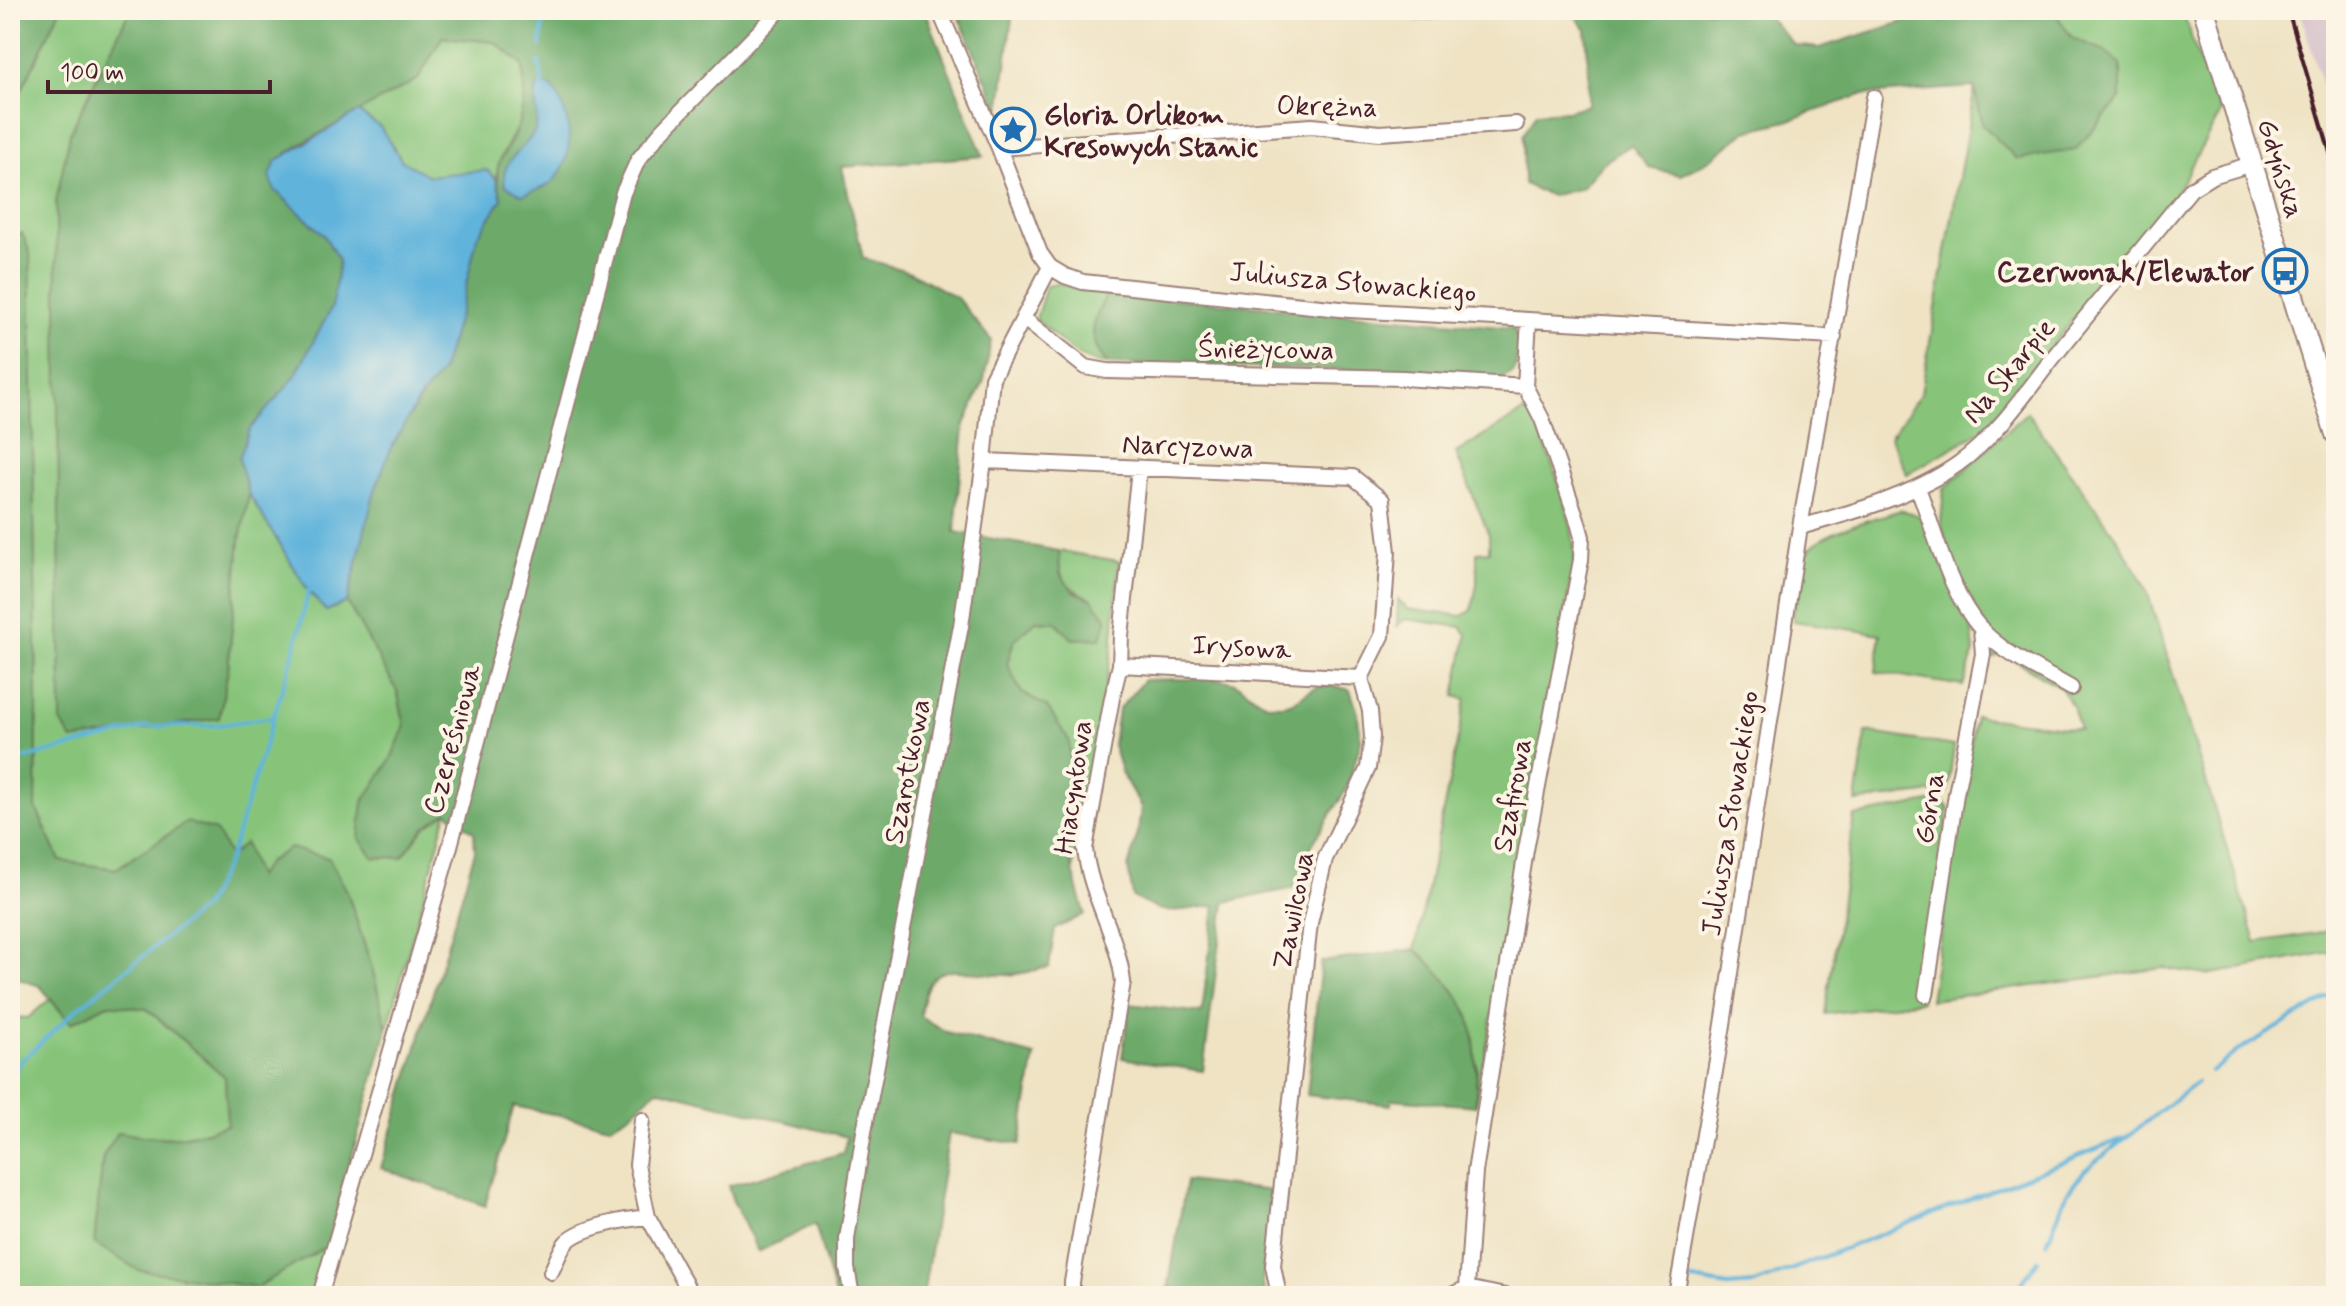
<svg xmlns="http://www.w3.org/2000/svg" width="2346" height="1306" viewBox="0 0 2346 1306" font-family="Mynerve,sans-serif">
<rect width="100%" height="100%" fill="#fcf5e5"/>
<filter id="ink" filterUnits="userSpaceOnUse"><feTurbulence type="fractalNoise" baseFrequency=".0125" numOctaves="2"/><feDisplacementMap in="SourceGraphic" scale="16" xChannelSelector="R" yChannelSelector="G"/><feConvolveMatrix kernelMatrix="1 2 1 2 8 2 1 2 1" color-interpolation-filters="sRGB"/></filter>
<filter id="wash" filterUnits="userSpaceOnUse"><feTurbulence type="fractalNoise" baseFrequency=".006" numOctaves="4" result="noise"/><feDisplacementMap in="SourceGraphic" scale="32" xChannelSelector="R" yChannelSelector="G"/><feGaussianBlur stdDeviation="1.8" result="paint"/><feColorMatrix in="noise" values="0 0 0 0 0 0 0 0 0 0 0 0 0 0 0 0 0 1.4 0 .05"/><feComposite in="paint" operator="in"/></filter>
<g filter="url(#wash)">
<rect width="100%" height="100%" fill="#efe3c4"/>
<path fill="#d2bdc8" d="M 2300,10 L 2336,10 L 2336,136 L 2333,124 Z"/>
<path fill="#87c47a" stroke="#687252" stroke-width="2" d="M 60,10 L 130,10 L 70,133 L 228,670 L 240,540 L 249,494 L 309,592 L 326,611 L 347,602 C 363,630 407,695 405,726 C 404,745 375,785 364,802 L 402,857 L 425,827 L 447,812 L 387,1030 C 373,971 358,912 329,858 L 257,878 L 245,844 L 230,857 L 187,822 L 116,869 L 60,861 L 36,808 L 37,705 L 30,254 L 22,234 L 10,238 L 10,114 Z
M 2053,10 L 2182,10 L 2199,60 L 2221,112 L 2176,193 L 1984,429 L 1907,474 L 1890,437 L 1921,393 L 1975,87 L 1983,125 L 2075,150 L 2121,98 L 2105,51 L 2072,38 Z
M 442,37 L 495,42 L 523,65 C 525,89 526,111 514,133 C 504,152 499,157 496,179 L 487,170 L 429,177 L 402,161 L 380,127 L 358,112 L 418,79 Z
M 1061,283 L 1078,290 L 1107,293 C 1094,321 1084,337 1108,364 C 1080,364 1056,337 1036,319 L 1046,286 Z
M 1525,411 L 1534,418 C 1552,464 1572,508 1575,558 L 1476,1106 L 1477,1064 L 1425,957 L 1415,949 L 1466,699 L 1455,696 L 1467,635 L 1461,627 L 1405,619 L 1397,626 L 1398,599 L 1407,609 L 1462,616 L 1472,610 L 1477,584 L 1477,552 L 1489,551 L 1489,535 L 1456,453 Z
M 2027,412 L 2117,538 L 2145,585 L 2256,942 L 2336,930 L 2336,951 L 2207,975 L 2164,968 L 1930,1000 L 1975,716 L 2080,729 L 2073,707 L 2061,688 L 2003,653 L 1989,660 L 1977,611 L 1955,574 L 1941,523 L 1944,489 Z
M 1901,510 L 1920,516 L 1934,535 L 1971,621 L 1974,652 L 1963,686 L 1876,672 L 1881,634 L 1793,621 C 1796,598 1796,568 1810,549 C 1823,531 1880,517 1901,510 Z
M 1059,551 L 1119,561 L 1112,650 L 1073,871 L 1062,814 L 1070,761 L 1047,707 L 1021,692 L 1007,664 L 1014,640 L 1036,621 L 1056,622 L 1073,639 L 1092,599 C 1068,588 1057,580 1059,551 Z
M 1866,732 L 1954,746 L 1948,790 L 1856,802 Z
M 1941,800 L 1949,808 L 1921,1001 L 1825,1014 L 1854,816 Z
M 50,999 L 71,1023 L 107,1004 L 147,1009 L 225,1076 L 228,1125 C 182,1139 165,1141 118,1133 L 103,1157 L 95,1243 L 257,1287 L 327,1246 L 313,1296 L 10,1296 L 10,1017 L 28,1018 Z"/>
<path fill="#6daa6a" stroke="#5c644a" stroke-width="2" d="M 10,10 L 60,10 L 10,114 Z
M 130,10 L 925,10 L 983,156 L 842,167 L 863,258 L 910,272 L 957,298 L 991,340 L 984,380 L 964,427 L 955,532 L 1059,551 L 1060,574 L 1073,591 L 1092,599 L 1107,619 L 1101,638 L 1073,639 L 1056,622 L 1036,621 L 1014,640 L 1007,664 L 1021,692 L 1047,707 L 1069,740 L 1070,761 L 1062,814 L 1073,871 L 1085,914 L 1055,929 L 1049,967 C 1035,970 1019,975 1005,975 C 956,975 928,951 920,1016 L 946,1032 L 1035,1056 L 1020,1144 L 949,1133 L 923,1296 L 835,1296 L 815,1224 L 758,1252 L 733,1201 L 728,1186 L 843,1153 L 847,1137 L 657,1089 L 631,1114 L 610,1126 L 514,1106 L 485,1206 L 381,1168 L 475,851 L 474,832 L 447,812 L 425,827 L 402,857 L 374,858 L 359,838 L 363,802 L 390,761 L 405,726 L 397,691 L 347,602 L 374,493 L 390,449 L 418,402 L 441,372 L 460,311 L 477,237 L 502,199 C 490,156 504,163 517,128 C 525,106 525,88 523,65 L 495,42 L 442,37 L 418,79 L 301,144 L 276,161 L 274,189 L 324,235 L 339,260 L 332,307 L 294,378 L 249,430 L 239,459 L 249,494 L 240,540 L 228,670 L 219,718 L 72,740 L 61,722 L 56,201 L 70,133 Z
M 956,10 L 1013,10 L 1000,112 Z
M 1416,10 L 1539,10 L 1417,20 Z
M 1570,10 L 1767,10 L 1770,19 L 1794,45 L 1819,48 L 1942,10 L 2053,10 L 2072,38 L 2105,51 L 2121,64 L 2121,98 L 2075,150 L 2017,159 L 1983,125 L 1974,87 L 1861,95 L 1787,121 L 1746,131 L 1708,161 L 1681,175 L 1649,168 L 1631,145 L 1603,163 L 1581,188 L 1551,196 L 1524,184 L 1523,135 L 1536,113 L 1567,111 L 1588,105 L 1589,74 L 1586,30 Z
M 22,233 L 30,253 L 37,705 L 36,808 L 60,861 L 116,869 L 187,822 L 216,831 L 230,857 L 245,843 L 257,877 L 268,862 L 290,848 L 329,858 L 347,891 L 373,971 L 387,1030 L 327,1246 L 257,1287 L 138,1270 L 94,1243 L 103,1157 L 118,1132 C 165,1141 182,1140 227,1125 L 225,1077 L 147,1009 L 107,1004 L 71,1023 L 40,986 L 19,979 L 10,962 L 10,238 Z
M 1107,293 L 1513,328 L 1521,346 L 1514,372 L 1500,380 L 1404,371 L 1108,364 C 1084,337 1094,321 1107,293 Z
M 1176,679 C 1191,680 1219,677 1232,682 C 1248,687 1256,705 1275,705 C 1310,706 1301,675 1350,690 L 1357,710 L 1361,741 L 1347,788 L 1312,845 L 1307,886 L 1225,902 L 1203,1071 L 1122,1058 L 1130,1004 L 1202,1013 L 1215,906 C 1178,909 1168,919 1133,897 L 1128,868 L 1138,833 L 1141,807 L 1122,774 L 1113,745 L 1118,710 L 1144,680 Z
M 1415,949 C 1435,967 1456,988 1467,1012 C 1478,1035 1476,1081 1476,1106 L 1393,1099 L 1391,1105 L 1307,1095 L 1321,962 Z
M 1186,1181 L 1273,1191 L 1262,1282 L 1265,1291 L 1253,1296 L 1171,1296 L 1168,1290 Z"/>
<path fill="#60b4dc" stroke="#556a84" stroke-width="2" d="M 538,85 L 551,86 C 570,110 578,154 555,179 C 548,188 533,191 522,195 L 505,185 C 498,160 526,151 535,130 C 541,115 531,100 538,85 Z
M 358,112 L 380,127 L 402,161 L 429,176 L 487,170 L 496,179 L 502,199 L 477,237 L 460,311 L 441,372 L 417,402 L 390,450 L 374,493 L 347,602 L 326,611 L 309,592 L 249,494 L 239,459 L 249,430 L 294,378 L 332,307 L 339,261 L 324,235 L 274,189 L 270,176 L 276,161 Z"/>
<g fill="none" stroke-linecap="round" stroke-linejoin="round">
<path stroke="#60b4dc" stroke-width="4" d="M 541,46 L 544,10
M 539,62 L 544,91
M 10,762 L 146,727 L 218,725 L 273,717
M 2211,1072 L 2236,1052 L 2336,993
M 10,1082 L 20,1062 L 76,1010 L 204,907 L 230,857 L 294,651 L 309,590
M 2047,1243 L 2067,1193 L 2085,1170 L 2197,1082
M 1687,1279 L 1728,1286 L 1755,1284 L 2129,1136
M 2013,1296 L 2038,1260"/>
</g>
</g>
<g filter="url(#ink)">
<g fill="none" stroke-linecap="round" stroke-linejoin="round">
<g stroke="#9c8178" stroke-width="18">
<path id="street" d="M 939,10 L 999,148 L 1040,253 L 1050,267 L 1065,276 L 1083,282 L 1350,310 L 1834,337
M 999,148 L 1312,126 L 1380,133 L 1516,124
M 1023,318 L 1085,367 L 1107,371 L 1403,378 L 1525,386
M 984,461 L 1353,477 L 1382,500 L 1388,552 L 1382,636 L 1361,678 L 1370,711 L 1372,737 L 1368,768 L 1325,859 L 1310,923 L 1273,1266 L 1279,1296
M 1918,488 C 1936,534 1948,592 1982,630 C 2005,655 2042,671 2071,688
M 1800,527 C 1854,512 1912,496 1958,464 C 1996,437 2024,395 2052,359 C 2098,302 2145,245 2191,189 L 2212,176 L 2252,164
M 1120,665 L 1361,678
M 1926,995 L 1956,794 L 1983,654 L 1981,628
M 642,1120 L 637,1165 L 648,1217 L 692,1296
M 551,1272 C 556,1263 559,1252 565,1244 C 577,1227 628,1219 648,1217
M 1467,1288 L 1475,1172 L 1526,850 L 1581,560 L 1582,537 L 1577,519 L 1542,419 L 1525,386 L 1529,320
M 320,1296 L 449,850 L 623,193 L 638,160 L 661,132 L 780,10
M 852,1296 L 847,1268 L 847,1239 L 864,1132 L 961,626 L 984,461 L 992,378 L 1050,267
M 1072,1296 L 1072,1282 L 1123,982 C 1118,935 1090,896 1085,849 L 1112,698 L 1120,665 L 1121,636 L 1139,469
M 1450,1296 L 1467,1288 L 1505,1296
M 1676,1296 L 1722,1031 L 1800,527 L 1874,97"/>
</g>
<g stroke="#9c8178" stroke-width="24">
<path id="secondary" d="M 2204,10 L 2336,434"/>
</g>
<use href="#street" stroke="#fff" stroke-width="14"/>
<use href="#secondary" stroke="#fff" stroke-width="20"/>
<path stroke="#4a1f2b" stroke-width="4" d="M 2288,10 L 2336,173"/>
</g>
</g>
<defs>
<g id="sight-ring" transform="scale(2.3)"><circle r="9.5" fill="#fcf5e5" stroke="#1f6fb2" stroke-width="1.5"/><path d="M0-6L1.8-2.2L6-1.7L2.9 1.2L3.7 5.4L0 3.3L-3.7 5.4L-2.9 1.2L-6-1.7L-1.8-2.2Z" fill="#1f6fb2"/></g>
<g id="bus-ring" transform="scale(2.3)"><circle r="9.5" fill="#fcf5e5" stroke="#1f6fb2" stroke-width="1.5"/><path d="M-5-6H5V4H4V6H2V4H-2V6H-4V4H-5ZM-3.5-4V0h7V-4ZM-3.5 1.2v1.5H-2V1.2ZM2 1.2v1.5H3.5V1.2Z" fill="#1f6fb2"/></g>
</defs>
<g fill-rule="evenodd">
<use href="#sight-ring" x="1013" y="130"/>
<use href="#bus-ring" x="2285" y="271"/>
</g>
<g text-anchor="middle" stroke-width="8" stroke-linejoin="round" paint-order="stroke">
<g font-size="28" fill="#4a1f2b" stroke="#fcf5e5">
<text transform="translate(1327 105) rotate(1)" y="10">Okrężna</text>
<text transform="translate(2282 168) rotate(73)" y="10">Gdyńska</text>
<text transform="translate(1353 281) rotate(5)" y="10">Juliusza Słowackiego</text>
<text transform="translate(1266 348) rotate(1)" y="10">Śnieżycowa</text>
<text transform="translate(2008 370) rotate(-50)" y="10">Na Skarpie</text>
<text transform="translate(1188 445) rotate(2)" y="10">Narcyzowa</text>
<text transform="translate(1242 646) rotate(3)" y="10">Irysowa</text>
<text transform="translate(451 739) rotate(-75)" y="10">Czereśniowa</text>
<text transform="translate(906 771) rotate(-79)" y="10">Szarotkowa</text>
<text transform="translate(1072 787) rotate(-82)" y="10">Hiacyntowa</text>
<text transform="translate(1511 795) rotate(-80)" y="10">Szafirowa</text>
<text transform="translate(1928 808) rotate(-81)" y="10">Górna</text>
<text transform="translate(1729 813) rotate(-81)" y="10">Juliusza Słowackiego</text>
<text transform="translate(1292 910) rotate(-79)" y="10">Zawilcowa</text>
</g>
<g font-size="28" font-weight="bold" fill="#4a1f2b" stroke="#fcf5e5" text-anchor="start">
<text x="1044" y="124">Gloria Orlikom<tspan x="1044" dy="32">Kresowych Stanic</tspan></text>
<text x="2254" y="281" text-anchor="end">Czerwonak/Elewator</text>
</g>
</g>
<rect width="2346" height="1306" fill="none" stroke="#fcf5e5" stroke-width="40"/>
<path d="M48 80v12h222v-12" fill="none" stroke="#4a1f2b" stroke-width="4"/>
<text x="60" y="80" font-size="24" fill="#4a1f2b" stroke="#fcf5e5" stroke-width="6" paint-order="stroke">100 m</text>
</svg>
